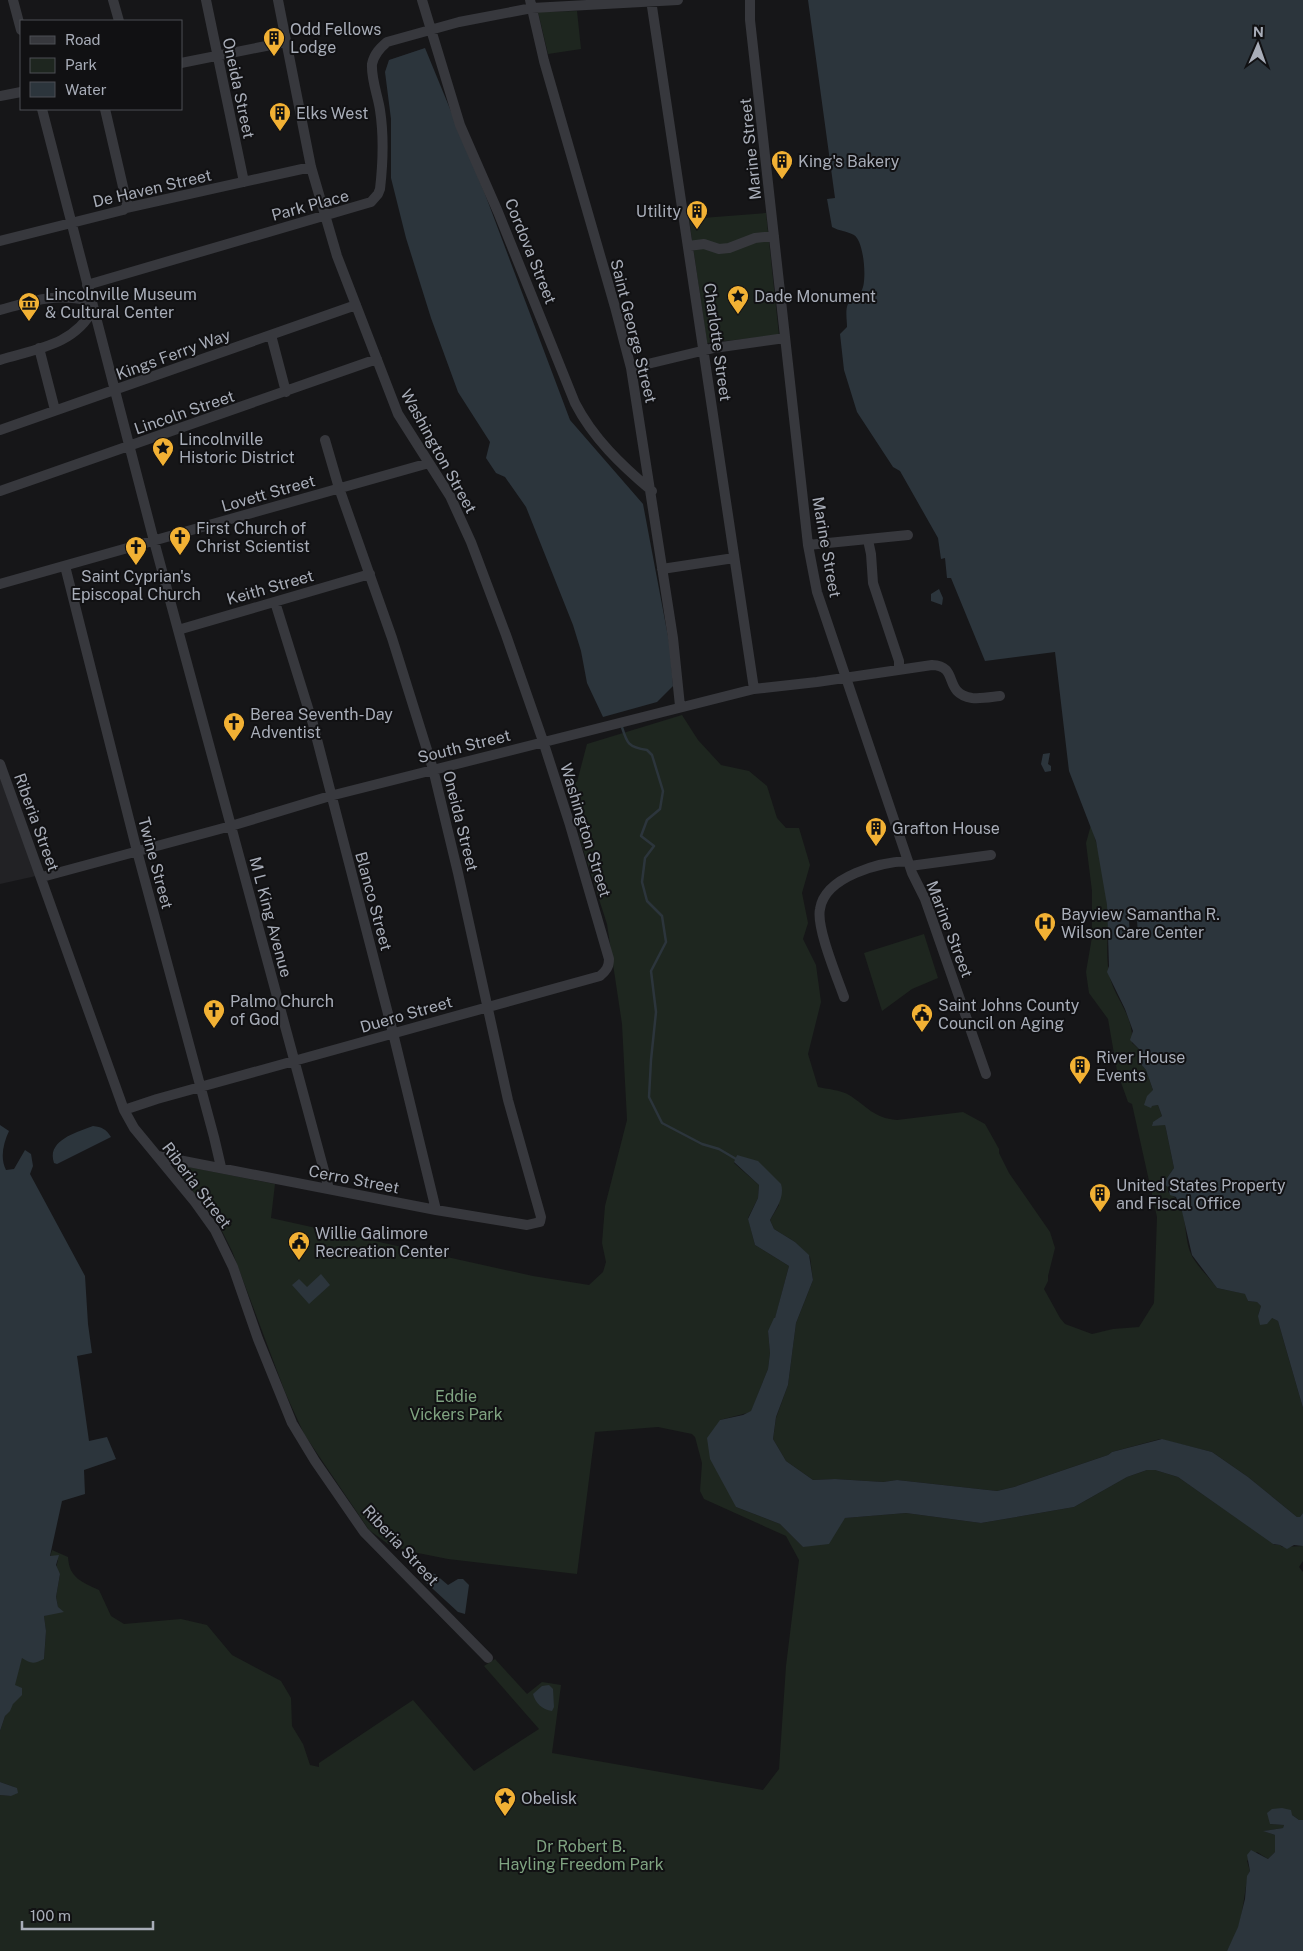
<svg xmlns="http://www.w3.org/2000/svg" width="1303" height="1951" viewBox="0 0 1303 1951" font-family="'Public Sans',sans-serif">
<rect width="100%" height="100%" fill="#161618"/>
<path fill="#222225" d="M 0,778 L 36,876 L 0,884 Z"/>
<path fill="#1e261f" d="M 577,11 L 581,49 L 548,54 L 538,12 Z
M 766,213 L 779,335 L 707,343 L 689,219 Z
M 682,715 L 698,740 L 721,765 L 749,771 L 767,786 L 777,818 L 786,828 L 799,828 L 810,865 L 802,893 L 808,923 L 803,939 L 816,965 L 821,1002 L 808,1054 L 818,1087 C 827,1089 841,1090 849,1095 C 867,1106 873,1118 897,1120 L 963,1112 L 985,1124 L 999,1149 L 999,1153 L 1009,1173 L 1050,1232 L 1055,1248 L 1048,1276 L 1048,1281 L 1044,1289 L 1060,1318 L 1065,1324 L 1092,1334 L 1113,1329 L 1139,1327 L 1154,1303 L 1157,1217 L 1132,1104 L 1128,1102 L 1117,1071 L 1108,1019 L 1089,993 L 1086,972 L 1092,937 L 1092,891 L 1086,843 L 1091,825 C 1099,850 1105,878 1107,904 C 1110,928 1104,954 1110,978 C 1117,1002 1134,1016 1132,1043 L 1139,1049 L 1139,1062 L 1146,1070 L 1153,1090 L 1151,1106 L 1158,1105 L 1162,1116 L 1152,1124 L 1165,1125 L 1166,1129 L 1174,1168 L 1167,1178 L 1164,1185 L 1168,1186 L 1168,1192 C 1190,1206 1182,1233 1191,1254 C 1195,1264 1210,1278 1217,1288 L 1246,1294 L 1248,1301 L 1257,1302 L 1261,1306 L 1258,1316 L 1272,1318 L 1278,1321 L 1303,1408 L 1303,1513 L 1300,1517 L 1297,1517 L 1248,1477 L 1212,1452 L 1160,1439 L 1112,1452 L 1108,1455 L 1014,1487 L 997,1491 L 897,1480 L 883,1482 L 835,1479 L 813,1480 L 786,1461 L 773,1439 L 776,1418 L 788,1385 L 796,1323 L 813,1280 L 810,1257 L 795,1242 L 774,1229 L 770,1220 L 779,1205 L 737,1155 L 734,1163 L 759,1185 L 758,1198 L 748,1218 L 755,1245 L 789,1266 L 775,1319 L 768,1331 L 770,1353 L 768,1369 L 751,1412 L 720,1420 L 736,1507 L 780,1524 L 803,1547 L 845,1518 L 906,1513 L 981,1523 L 1074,1507 L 1127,1477 L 1147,1470 L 1155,1470 L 1178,1477 L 1275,1545 L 1280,1545 L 1282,1547 L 1303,1546 L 1303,1561 L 1299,1567 L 1303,1572 L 1303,1820 L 1299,1820 L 1292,1815 L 1270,1822 L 1270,1824 L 1284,1825 L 1283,1828 L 1264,1831 L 1275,1835 L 1275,1852 L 1268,1859 L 1257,1852 L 1247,1861 L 1250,1871 C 1246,1877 1243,1914 1239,1925 C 1236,1934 1231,1943 1227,1951 L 0,1951 L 0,1795 L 11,1796 L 14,1787 L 0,1782 L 0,1731 L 5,1716 L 14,1702 L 14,1685 L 22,1657 L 44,1659 L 46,1631 L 44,1616 L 52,1613 L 58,1607 L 56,1597 L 60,1574 L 56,1568 L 58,1560 L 50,1557 L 52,1550 L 68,1557 C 69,1578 82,1582 99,1590 L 111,1616 L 124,1624 L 181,1619 L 207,1625 L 232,1655 L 281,1681 L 291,1698 L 292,1726 L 303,1744 L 310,1765 L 319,1767 L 319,1763 L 413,1700 L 474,1771 L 539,1729 L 484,1666 L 495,1659 L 527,1694 L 542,1682 L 561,1685 L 552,1753 L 763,1790 L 779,1769 L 786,1666 L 799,1560 L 786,1536 L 704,1499 L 700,1491 L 702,1463 L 695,1437 L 692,1434 L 658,1427 L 595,1432 L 577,1574 L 448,1559 L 408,1551 L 388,1544 L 369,1530 L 304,1434 L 285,1392 L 232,1251 L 218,1223 L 175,1169 L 175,1166 L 179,1165 L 275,1184 L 271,1218 L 533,1276 L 589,1285 L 603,1272 L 606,1262 L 602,1243 L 605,1206 L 627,1120 L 622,1024 L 607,924 L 580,840 L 569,782 L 577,782 L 587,744 Z
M 924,934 L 938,978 L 912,989 L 882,1011 L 864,953 Z"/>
<path fill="#2c353c" d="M 808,0 L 1303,0 L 1303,1408 L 1278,1321 L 1272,1318 L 1267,1324 L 1260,1325 L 1258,1316 L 1261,1306 L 1257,1302 L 1248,1301 L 1245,1294 L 1217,1288 L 1192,1255 L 1181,1207 L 1178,1203 L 1176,1197 L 1170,1195 L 1168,1187 L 1165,1185 L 1167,1178 L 1174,1168 L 1166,1129 L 1165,1125 L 1152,1126 L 1153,1122 L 1162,1116 L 1158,1105 L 1152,1106 L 1151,1108 L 1144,1105 L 1147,1096 L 1153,1090 L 1146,1070 L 1139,1062 L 1139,1049 L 1130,1040 L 1133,1031 L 1125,1009 L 1107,972 L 1109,966 L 1107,905 L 1096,841 L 1069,771 L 1055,652 L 985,661 L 951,578 L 947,578 L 945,558 L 941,559 L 938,538 L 900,471 L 893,467 L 857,412 L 844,370 L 840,334 L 847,327 C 847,320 845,310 848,304 C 852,298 859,296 862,290 C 867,280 864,241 854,235 C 847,231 839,231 832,227 L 827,199 L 835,198 Z
M 425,48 L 485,194 L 570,420 L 643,504 L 670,647 L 673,686 L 657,702 L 603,717 L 587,683 L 581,651 L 573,625 L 526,507 L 505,477 L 496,473 L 486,458 L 490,442 L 458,392 L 431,318 L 406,238 L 391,178 L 391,119 L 385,72 L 389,60 Z
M 939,589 L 943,598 L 942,605 L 931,601 L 931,594 Z
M 1050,753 L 1048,764 L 1051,766 L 1051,771 L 1045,772 L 1041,764 L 1043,754 Z
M 0,1125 L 9,1131 C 3,1144 0,1158 6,1170 L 14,1169 L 25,1150 L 31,1154 L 33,1166 L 30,1174 L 85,1276 L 88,1324 L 92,1353 L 77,1356 L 89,1441 L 107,1437 L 116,1459 L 84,1470 L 85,1494 L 62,1501 L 50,1556 L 59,1555 L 56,1565 L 60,1574 L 56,1597 L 58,1607 L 64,1612 L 44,1616 L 46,1631 L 44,1659 C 34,1664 31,1664 22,1658 L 15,1685 L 22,1688 L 22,1695 L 13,1704 L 10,1711 L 5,1716 L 0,1731 Z
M 93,1126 C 102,1127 106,1129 111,1137 L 57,1164 L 54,1163 C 46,1140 78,1132 93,1126 Z
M 737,1155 L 758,1161 L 781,1184 C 785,1197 776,1209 770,1220 L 774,1229 L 795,1242 L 809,1255 L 813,1280 L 796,1323 L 788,1385 L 776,1417 L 773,1439 L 786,1461 L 813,1480 L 835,1479 L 883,1482 L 897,1480 L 997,1491 L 1014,1487 L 1108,1455 L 1112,1452 L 1162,1439 L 1212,1452 L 1248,1477 L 1297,1517 L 1300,1517 L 1303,1513 L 1303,1546 L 1294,1545 L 1287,1549 L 1280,1545 L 1273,1544 L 1178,1477 L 1155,1470 L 1147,1470 L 1127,1477 L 1074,1507 L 981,1523 L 906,1513 L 845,1518 L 829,1544 L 803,1547 L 780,1524 L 736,1507 L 710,1459 L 707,1438 L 720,1420 L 743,1415 L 751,1411 L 768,1369 L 770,1353 L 768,1331 L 774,1318 L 775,1318 L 789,1266 L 755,1245 L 748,1219 L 758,1198 L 759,1185 L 734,1162 Z
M 321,1274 L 330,1285 L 309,1304 L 292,1285 L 299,1279 L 307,1287 Z
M 427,1573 L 435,1574 L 448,1585 L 458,1579 L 463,1579 L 469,1585 L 465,1614 L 458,1612 L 421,1578 L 422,1574 Z
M 549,1685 L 553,1689 L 554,1707 L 552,1711 C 542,1710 535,1702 533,1694 L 542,1686 Z
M 0,1782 L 17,1788 L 18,1793 L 11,1796 L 0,1795 Z
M 1282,1808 L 1291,1810 L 1292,1815 L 1299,1820 L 1303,1820 L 1303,1951 L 1227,1951 L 1238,1927 L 1245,1899 L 1247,1876 L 1250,1871 L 1247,1855 L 1251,1850 L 1268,1859 L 1275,1852 L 1275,1835 L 1263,1831 L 1283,1828 L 1284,1825 L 1270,1824 L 1267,1813 L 1272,1809 Z"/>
<path fill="#161618" d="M 1129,919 L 1137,919 L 1138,938 L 1130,939 Z"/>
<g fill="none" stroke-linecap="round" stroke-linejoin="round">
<path stroke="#2c353c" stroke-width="2.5" d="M 621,724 C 627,743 627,747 647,750 L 652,755 L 663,791 L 660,809 L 647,820 L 641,836 L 654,846 L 645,858 L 642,882 L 647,901 L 662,916 L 666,942 L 651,971 L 656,1012 L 651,1060 L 649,1097 L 662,1123 L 702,1144 L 719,1149 L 736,1159"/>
<path stroke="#37383d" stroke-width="10" d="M 13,0 L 21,30
M 113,0 L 119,21
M 206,0 L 244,182
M 422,0 L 460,125 L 498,212 L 575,403 C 593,438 621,465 652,491
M 530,0 L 544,61 L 615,307 L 631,368 L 673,638 L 680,706
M 651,0 L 754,689
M 750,0 L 750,20 L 808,545 L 817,592 L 912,873 L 925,899 L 986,1074
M 181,63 L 286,42
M 0,96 L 21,92
M 42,109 L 154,541 L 329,1189
M 105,109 L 127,204 L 126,208
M 0,241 L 123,210 L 126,208 L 311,167
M 688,246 L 704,244 L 719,249 L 729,248 L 755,238 L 774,236
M 87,285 L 371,202 L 378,194 L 380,189 C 383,163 384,136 380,110 C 378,96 371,79 372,64 C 374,54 380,48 387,42 L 459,22 L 532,8 L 678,0
M 0,310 C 36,300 53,293 91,301
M 271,335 L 286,392
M 39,348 L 55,410
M 0,360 C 35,349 75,345 93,309
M 631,368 L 714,348 L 785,338
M 0,430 L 356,305
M 0,491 L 377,359
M 868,540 L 871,554 L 873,583 L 899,661 L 899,669
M 808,545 L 908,535
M 65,566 L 137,851 L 214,1137 L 221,1167
M 662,569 L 734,558
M 0,584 L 429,463
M 275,602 L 313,724 L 393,1033 L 436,1210
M 178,630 L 370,574
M 0,764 L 124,1110 L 134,1128 L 195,1202 L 215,1230 L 233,1267 L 258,1339 L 292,1423 L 315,1461 L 364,1532 L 488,1658
M 910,866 L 991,855
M 42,877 L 231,826 L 330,796 L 754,689 L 817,682 L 932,665 C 960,666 942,693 972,698 C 981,699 991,697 1000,696
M 844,997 C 837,977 816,927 820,909 C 825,876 881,862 908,861
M 124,1110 L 157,1099 L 600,976 C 606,971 609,967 609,959 L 570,825 L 543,741 L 506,635 L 471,542 L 450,496 L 398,414 L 337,256 L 311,167 L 278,0
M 158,1156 L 436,1210 L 527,1225 L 540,1222 L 541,1217 L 508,1100 L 458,873 L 433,769 L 392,638 L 339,488 L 325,440"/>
</g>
<defs>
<g id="building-pin" transform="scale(1.125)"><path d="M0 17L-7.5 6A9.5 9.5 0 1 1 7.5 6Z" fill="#f2b134" stroke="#111113"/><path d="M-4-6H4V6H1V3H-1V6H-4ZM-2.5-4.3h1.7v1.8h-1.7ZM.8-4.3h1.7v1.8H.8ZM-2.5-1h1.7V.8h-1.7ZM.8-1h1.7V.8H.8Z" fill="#111"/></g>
<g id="sight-pin" transform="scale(1.125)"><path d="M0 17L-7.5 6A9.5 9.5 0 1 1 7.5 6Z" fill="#f2b134" stroke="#111113"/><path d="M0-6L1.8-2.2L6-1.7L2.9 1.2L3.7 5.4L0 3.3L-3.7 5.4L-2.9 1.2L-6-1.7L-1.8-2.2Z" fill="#111"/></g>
<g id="museum-pin" transform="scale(1.125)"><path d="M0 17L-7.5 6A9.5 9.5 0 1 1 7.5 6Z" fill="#f2b134" stroke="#111113"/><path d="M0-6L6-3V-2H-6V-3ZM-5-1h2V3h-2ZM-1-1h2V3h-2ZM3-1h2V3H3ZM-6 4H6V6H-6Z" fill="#111"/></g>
<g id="church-pin" transform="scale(1.125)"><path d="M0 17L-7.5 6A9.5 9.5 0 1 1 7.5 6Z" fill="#f2b134" stroke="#111113"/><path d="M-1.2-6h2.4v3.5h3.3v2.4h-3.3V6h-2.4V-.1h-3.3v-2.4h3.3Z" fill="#111"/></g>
<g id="hospital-pin" transform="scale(1.125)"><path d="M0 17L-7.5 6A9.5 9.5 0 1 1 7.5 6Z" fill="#f2b134" stroke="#111113"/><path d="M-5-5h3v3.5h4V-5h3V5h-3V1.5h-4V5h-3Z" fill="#111"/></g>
<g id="civic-pin" transform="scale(1.125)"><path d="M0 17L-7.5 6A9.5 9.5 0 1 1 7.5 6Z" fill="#f2b134" stroke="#111113"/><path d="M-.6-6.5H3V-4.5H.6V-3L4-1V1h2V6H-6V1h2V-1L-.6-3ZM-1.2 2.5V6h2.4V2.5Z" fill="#111"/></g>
</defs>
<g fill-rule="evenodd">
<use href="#building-pin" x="274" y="38"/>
<use href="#building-pin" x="280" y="113"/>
<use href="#building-pin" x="782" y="161"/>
<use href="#building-pin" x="697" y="211"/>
<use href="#sight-pin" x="738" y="296"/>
<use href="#museum-pin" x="29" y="303"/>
<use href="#sight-pin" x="163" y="448"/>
<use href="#church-pin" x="180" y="537"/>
<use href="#church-pin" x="136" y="547"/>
<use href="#church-pin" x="234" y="723"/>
<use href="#building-pin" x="876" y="828"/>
<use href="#hospital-pin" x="1045" y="923"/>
<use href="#church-pin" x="214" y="1010"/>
<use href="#civic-pin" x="922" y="1014"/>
<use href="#building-pin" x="1080" y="1066"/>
<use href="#building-pin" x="1100" y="1194"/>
<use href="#civic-pin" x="299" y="1242"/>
<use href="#sight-pin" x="505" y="1798"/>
</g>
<g text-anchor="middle" stroke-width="4" stroke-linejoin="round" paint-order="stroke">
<g font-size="16" fill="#a8adb8" stroke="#111113" text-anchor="start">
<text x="290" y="35">Odd Fellows<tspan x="290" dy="18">Lodge</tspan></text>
<text x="296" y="119">Elks West</text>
<text x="798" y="167">King's Bakery</text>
<text x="681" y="217" text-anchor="end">Utility</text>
<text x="45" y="300">Lincolnville Museum<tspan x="45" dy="18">&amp; Cultural Center</tspan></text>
<text x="754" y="302">Dade Monument</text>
<text x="179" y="445">Lincolnville<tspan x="179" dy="18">Historic District</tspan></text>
<text x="196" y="534">First Church of<tspan x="196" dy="18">Christ Scientist</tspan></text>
<text x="136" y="582" text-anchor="middle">Saint Cyprian's<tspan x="136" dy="18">Episcopal Church</tspan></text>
<text x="250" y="720">Berea Seventh-Day<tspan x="250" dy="18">Adventist</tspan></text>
<text x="892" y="834">Grafton House</text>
<text x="1061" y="920">Bayview Samantha R.<tspan x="1061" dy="18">Wilson Care Center</tspan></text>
<text x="230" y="1007">Palmo Church<tspan x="230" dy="18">of God</tspan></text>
<text x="938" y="1011">Saint Johns County<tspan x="938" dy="18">Council on Aging</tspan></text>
<text x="1096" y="1063">River House<tspan x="1096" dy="18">Events</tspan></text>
<text x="1116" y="1191">United States Property<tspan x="1116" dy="18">and Fiscal Office</tspan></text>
<text x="315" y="1239">Willie Galimore<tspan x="315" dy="18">Recreation Center</tspan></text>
<text x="521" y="1804">Obelisk</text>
</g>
<g font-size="16" fill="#a8adb8" stroke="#111113">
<text transform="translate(239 88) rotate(78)" y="6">Oneida Street</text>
<text transform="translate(750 149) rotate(-96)" y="6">Marine Street</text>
<text transform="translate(152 188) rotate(-13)" y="6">De Haven Street</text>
<text transform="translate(310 205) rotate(-15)" y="6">Park Place</text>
<text transform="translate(531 251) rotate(68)" y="6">Cordova Street</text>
<text transform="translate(634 331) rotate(76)" y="6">Saint George Street</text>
<text transform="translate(718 342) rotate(82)" y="6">Charlotte Street</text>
<text transform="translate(173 354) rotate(-20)" y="6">Kings Ferry Way</text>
<text transform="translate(184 412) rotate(-19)" y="6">Lincoln Street</text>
<text transform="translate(439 451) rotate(61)" y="6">Washington Street</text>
<text transform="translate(268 493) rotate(-16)" y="6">Lovett Street</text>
<text transform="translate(827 547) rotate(80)" y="6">Marine Street</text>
<text transform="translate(270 587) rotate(-16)" y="6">Keith Street</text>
<text transform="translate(464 746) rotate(-14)" y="6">South Street</text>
<text transform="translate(461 821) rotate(76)" y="6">Oneida Street</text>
<text transform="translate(37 822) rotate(70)" y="6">Riberia Street</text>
<text transform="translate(586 830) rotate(73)" y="6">Washington Street</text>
<text transform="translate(156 863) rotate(75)" y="6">Twine Street</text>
<text transform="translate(374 901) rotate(75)" y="6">Blanco Street</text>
<text transform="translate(271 917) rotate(75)" y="6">M L King Avenue</text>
<text transform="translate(950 929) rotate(69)" y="6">Marine Street</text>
<text transform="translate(406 1014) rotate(-16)" y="6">Duero Street</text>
<text transform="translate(354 1179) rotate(11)" y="6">Cerro Street</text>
<text transform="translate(197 1185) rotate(53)" y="6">Riberia Street</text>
<text transform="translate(401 1545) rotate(47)" y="6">Riberia Street</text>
</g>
<g font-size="16" fill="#7fa381" stroke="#111113">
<text x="456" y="1402">Eddie<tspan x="456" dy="18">Vickers Park</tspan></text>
<text x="581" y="1852">Dr Robert B.<tspan x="581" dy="18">Hayling Freedom Park</tspan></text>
</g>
</g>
<rect x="20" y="20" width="162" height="90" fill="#111113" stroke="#4d4f55"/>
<rect x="30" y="36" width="25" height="8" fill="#37383d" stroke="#4d4f55"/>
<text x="65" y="45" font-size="15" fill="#a8adb8">Road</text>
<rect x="30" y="58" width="25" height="15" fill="#1e261f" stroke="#4d4f55"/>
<text x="65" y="70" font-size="15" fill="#a8adb8">Park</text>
<rect x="30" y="82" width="25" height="15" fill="#2c353c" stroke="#4d4f55"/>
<text x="65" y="95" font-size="15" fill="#a8adb8">Water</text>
<g transform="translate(1258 45) rotate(2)" stroke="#111113" stroke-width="4" paint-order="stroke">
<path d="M0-4L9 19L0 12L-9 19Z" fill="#a8adb8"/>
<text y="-8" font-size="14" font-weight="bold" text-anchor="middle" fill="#a8adb8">N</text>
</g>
<path d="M22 1921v8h131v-8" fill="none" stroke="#a8adb8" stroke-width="2.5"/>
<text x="30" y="1921" font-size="15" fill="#a8adb8" stroke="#111113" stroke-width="4" paint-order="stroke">100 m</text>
</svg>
